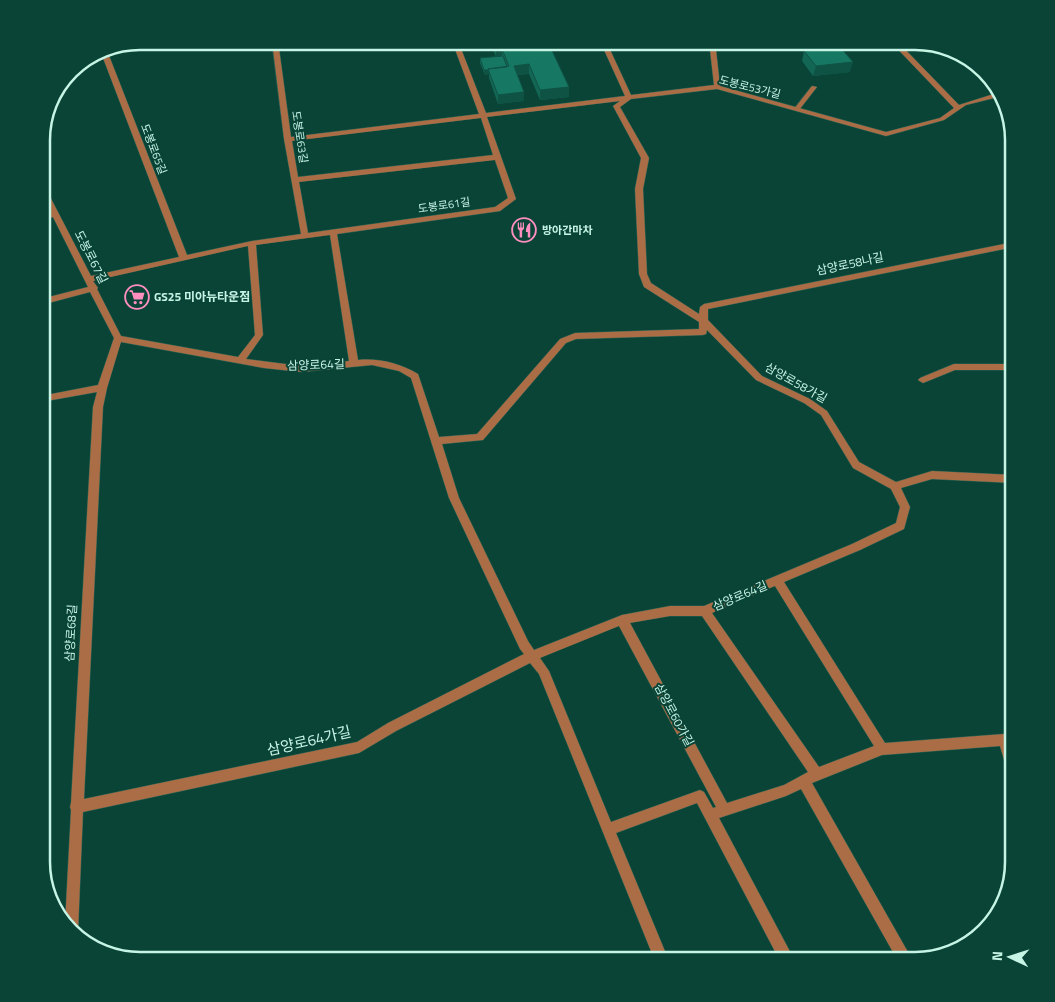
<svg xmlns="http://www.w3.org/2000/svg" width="1055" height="1002" viewBox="0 0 1055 1002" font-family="'Titillium Web','Noto Sans KR',sans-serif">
<rect width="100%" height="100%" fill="#094437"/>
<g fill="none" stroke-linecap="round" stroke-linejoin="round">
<g stroke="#2b6456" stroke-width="1">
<path id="lane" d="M 812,86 L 817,87 L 799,110 L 795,110 L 794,109 Z"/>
</g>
<g stroke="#2b6456" stroke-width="1">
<path id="street" d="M 272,41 L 278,41 L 291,137 L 479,114 L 452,41 L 458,41 L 486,113 L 625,96 L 600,41 L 606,41 L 631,95 L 714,85 L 709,41 L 715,41 L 720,86 L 886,132 L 940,118 L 954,108 L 890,41 L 897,41 L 959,105 L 1000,92 L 1002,96 L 966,105 L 944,120 L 886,136 L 717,89 L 631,99 L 620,107 L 649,158 L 643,189 L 647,274 L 651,283 L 699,314 L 700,307 L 704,304 L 1014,242 L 1014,247 L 708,309 L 708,320 L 762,376 L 810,399 L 827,411 L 859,462 L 896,482 L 932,471 L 1014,475 L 1014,483 L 932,479 L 901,488 L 910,507 L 904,529 L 860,550 L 784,582 L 885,743 L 1004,734 L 1014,735 L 1014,747 L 1012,747 L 1014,752 L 1014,779 L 1010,777 L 1008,773 L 1000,746 L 882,755 L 812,783 L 913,961 L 898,961 L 801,789 L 786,796 L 719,818 L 795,961 L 780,961 L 697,803 L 616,833 L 669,961 L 655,961 L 539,674 L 530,663 L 396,731 L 359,753 L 83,812 L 78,932 L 76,936 L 70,932 L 65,924 L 71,810 L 70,807 L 71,803 L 93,407 L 97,392 L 41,402 L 41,396 L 98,385 L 114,338 L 90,292 L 41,305 L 41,299 L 88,287 L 53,217 L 41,220 L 41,215 L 50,213 L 41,195 L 41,185 L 45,187 L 91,276 L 179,257 L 100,50 L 106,48 L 187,255 L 252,241 L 301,234 L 284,139 ZM 620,101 L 613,106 L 641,158 L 635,189 L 639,274 L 644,287 L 699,322 L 699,329 L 575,333 L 560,339 L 477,434 L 439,437 L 418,374 C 399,363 379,358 358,360 L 337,234 L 500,211 L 516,199 L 487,117 ZM 481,118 L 493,155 L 298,177 L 292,141 ZM 495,160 L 508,198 L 495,207 L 308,233 L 299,182 ZM 330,235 L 349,361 L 301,366 L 246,359 L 263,335 L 256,245 ZM 248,246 L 255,335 L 238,357 L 121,336 L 97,289 L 98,288 L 93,281 ZM 707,330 L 756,380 L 804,403 L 821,415 L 853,468 L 891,489 L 900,507 L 896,523 L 852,544 L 704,606 L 670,606 L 622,615 L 534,650 L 528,641 L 459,498 L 442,444 L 483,440 L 566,343 L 576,339 L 703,335 L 706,334 ZM 121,342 L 264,368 L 301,372 L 372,365 L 399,371 L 411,378 L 449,498 L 520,649 L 524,654 L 388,723 L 357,742 L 84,799 L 103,407 L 107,388 ZM 775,586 L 874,746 L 819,767 L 712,613 ZM 670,616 L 702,616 L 808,772 L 784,785 L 727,803 L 630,623 ZM 619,626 L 716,807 L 713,808 L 704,792 L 700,790 L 611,822 L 549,671 L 540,658 Z
M 954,364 L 1014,364 L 1014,370 L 955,370 L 923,383 L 918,380 L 920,378 Z"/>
</g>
<use href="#lane" fill="#aa6d45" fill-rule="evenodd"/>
<use href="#street" fill="#aa6d45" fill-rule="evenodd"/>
</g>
<path fill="#136654" d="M 492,41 L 551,41 L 551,48 L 569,97 L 540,100 L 529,74 L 517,75 L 524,92 L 524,101 L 498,104 L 489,78 L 489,74 L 485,75 L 480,63 L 480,58 L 496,57 L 492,47 Z
M 804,51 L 850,72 L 813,76 L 802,61 Z"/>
<path fill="#0f5345" d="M 547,41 L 551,41 L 551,50 L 502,49 L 502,56 L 496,57 L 496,47 Z
M 853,62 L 850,72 L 813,76 L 816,66 Z
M 529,64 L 529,74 L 514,75 L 514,66 Z
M 484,70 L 489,70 L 489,74 L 485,75 Z
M 569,87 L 569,97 L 540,100 L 540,90 Z
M 524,92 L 524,101 L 498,104 L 498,95 Z"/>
<path fill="#167762" stroke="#0f5345" d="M 493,41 L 547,41 L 496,47 Z
M 549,44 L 569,87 L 540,90 L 529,64 L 514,66 L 524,92 L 498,95 L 488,69 L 509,66 L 502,49 Z
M 840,47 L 853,62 L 816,66 L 804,51 Z
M 503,56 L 507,67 L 488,69 L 489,70 L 484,70 L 480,58 Z"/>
<defs>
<g id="restaurant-ring" transform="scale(1.25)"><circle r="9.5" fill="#094437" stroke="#fd8ebe" stroke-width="1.5"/><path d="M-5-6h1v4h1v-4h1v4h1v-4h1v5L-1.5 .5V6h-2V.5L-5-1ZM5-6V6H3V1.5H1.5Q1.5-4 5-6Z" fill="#fd8ebe"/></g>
<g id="supermarket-ring" transform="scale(1.25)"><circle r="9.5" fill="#094437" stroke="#fd8ebe" stroke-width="1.5"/><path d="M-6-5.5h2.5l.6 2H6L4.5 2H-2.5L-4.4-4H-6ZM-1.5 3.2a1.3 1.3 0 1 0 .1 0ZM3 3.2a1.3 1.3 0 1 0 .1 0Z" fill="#fd8ebe"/></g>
</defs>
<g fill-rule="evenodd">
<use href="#restaurant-ring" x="524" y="230"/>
<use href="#supermarket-ring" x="137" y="297"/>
</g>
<g text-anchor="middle" stroke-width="4" stroke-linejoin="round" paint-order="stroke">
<g font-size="11" fill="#c6f4e5" stroke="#094437">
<text transform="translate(750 87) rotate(14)" y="4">도봉로53가길</text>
<text transform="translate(300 137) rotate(81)" y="4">도봉로63길</text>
<text transform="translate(154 149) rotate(69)" y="4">도봉로65길</text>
<text transform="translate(444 205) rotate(-8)" y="4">도봉로61길</text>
</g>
<g font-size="11" font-weight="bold" fill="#c6f4e5" stroke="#094437" text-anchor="start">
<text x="542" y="234">방아간마차</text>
</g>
<g font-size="12" fill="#c6f4e5" stroke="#094437">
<text transform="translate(91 257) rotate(63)" y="4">도봉로67길</text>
<text transform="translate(850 264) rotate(-12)" y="4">삼양로58나길</text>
<text transform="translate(316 365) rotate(-2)" y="4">삼양로64길</text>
<text transform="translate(796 383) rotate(29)" y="4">삼양로58가길</text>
<text transform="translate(740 596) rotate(-23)" y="4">삼양로64길</text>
<text transform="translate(71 633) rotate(-87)" y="4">삼양로68길</text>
<text transform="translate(674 715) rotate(62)" y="4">삼양로60가길</text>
</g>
<g font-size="12" font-weight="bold" fill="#c6f4e5" stroke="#094437" text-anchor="start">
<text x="154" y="301">GS25 미아뉴타운점</text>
</g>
<g font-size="15" fill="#c6f4e5" stroke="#094437">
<text transform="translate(309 741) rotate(-13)" y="5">삼양로64가길</text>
</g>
</g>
<path d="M0 0H1055V1002H0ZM140 50H915A90 90 0 0 1 1005 140V862A90 90 0 0 1 915 952H140A90 90 0 0 1 50 862V140A90 90 0 0 1 140 50Z" fill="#094437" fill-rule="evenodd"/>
<path fill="none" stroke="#c6f4e5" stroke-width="2.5" d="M140 50H915A90 90 0 0 1 1005 140V862A90 90 0 0 1 915 952H140A90 90 0 0 1 50 862V140A90 90 0 0 1 140 50Z"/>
<g transform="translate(1010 957) rotate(274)" stroke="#094437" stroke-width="4" paint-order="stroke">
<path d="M0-4L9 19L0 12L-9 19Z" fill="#c6f4e5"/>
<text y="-8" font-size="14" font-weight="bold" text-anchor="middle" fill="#c6f4e5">N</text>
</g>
</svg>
